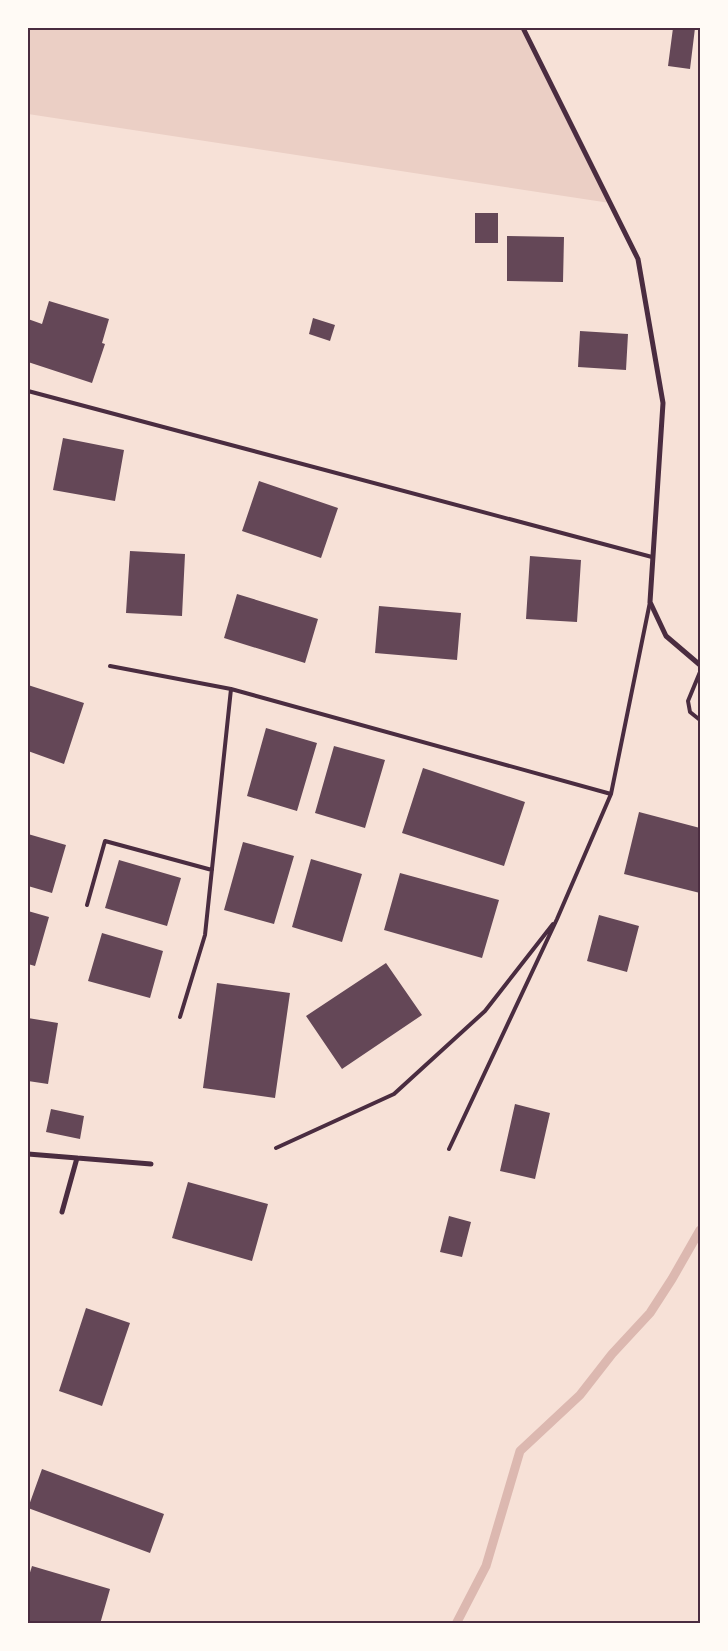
<svg xmlns="http://www.w3.org/2000/svg" width="728" height="1651" viewBox="0 0 728 1651" font-family="'PT Sans',sans-serif">
<rect width="100%" height="100%" fill="#f7e1d7"/>
<path fill="#ebcfc5" d="M 28,28 L 523,28 L 610,203 L 28,114 Z"/>
<g fill="none" stroke-linecap="round" stroke-linejoin="round">
<path stroke="#dcb8b0" stroke-width="9" d="M 456,1624 L 486,1566 L 520,1451 L 580,1395 L 612,1354 L 650,1313 L 672,1279 L 700,1230"/>
</g>
<path fill="#644757" d="M 673,28 L 695,28 L 690,69 L 668,66 Z
M 475,213 L 498,213 L 498,243 L 475,243 Z
M 507,236 L 564,237 L 563,282 L 507,281 Z
M 49,301 L 109,319 L 102,343 L 105,344 L 92,383 L 28,362 L 28,319 L 42,324 Z
M 313,318 L 335,325 L 330,341 L 309,334 Z
M 580,331 L 628,334 L 626,370 L 578,367 Z
M 63,438 L 124,450 L 115,501 L 53,490 Z
M 259,481 L 338,508 L 321,558 L 242,531 Z
M 130,551 L 185,554 L 182,616 L 126,613 Z
M 530,556 L 581,560 L 577,622 L 526,619 Z
M 237,594 L 318,619 L 305,663 L 224,638 Z
M 379,606 L 461,613 L 457,660 L 375,653 Z
M 28,685 L 84,703 L 64,764 L 28,751 Z
M 266,728 L 317,743 L 297,811 L 247,796 Z
M 334,746 L 385,760 L 365,828 L 315,813 Z
M 423,768 L 525,802 L 504,866 L 402,833 Z
M 639,812 L 700,828 L 700,893 L 624,874 Z
M 28,834 L 66,845 L 52,893 L 28,886 Z
M 243,842 L 294,856 L 274,924 L 224,910 Z
M 311,859 L 362,874 L 342,942 L 292,927 Z
M 119,860 L 181,878 L 167,926 L 105,908 Z
M 400,873 L 499,900 L 482,958 L 384,930 Z
M 28,911 L 49,917 L 35,966 L 28,964 Z
M 599,915 L 639,926 L 627,972 L 587,961 Z
M 102,933 L 163,951 L 150,998 L 88,981 Z
M 386,963 L 422,1015 L 342,1069 L 306,1016 Z
M 217,983 L 290,993 L 275,1098 L 203,1088 Z
M 28,1018 L 58,1023 L 48,1084 L 28,1081 Z
M 515,1104 L 550,1113 L 535,1179 L 500,1171 Z
M 51,1109 L 84,1116 L 80,1139 L 46,1132 Z
M 188,1182 L 268,1204 L 252,1261 L 172,1238 Z
M 449,1216 L 471,1222 L 462,1257 L 440,1252 Z
M 86,1308 L 130,1323 L 102,1406 L 59,1391 Z
M 42,1469 L 164,1514 L 150,1553 L 28,1508 Z
M 32,1566 L 110,1589 L 100,1624 L 28,1624 L 28,1579 Z"/>
<g fill="none" stroke-linecap="round" stroke-linejoin="round">
<path stroke="#4a2c40" stroke-width="4" d="M 28,391 L 652,557
M 110,666 L 231,689
M 700,672 L 688,701 L 690,712 L 700,720
M 87,905 L 105,841 L 212,870
M 180,1017 L 205,935 L 231,689 L 611,794
M 276,1148 L 394,1094 L 485,1011 L 553,924
M 449,1149 L 557,919 L 611,794 L 650,602"/>
<path stroke="#4a2c40" stroke-width="5" d="M 523,28 L 638,259 L 663,403 L 650,602 L 666,636 L 700,665
M 28,1154 L 151,1164
M 62,1212 L 77,1158"/>
</g>
<rect width="728" height="1651" fill="none" stroke="#fffaf5" stroke-width="58"/>
<rect x="29" y="29" width="670" height="1593" fill="none" stroke="#4a2c40" stroke-width="2"/>
</svg>
